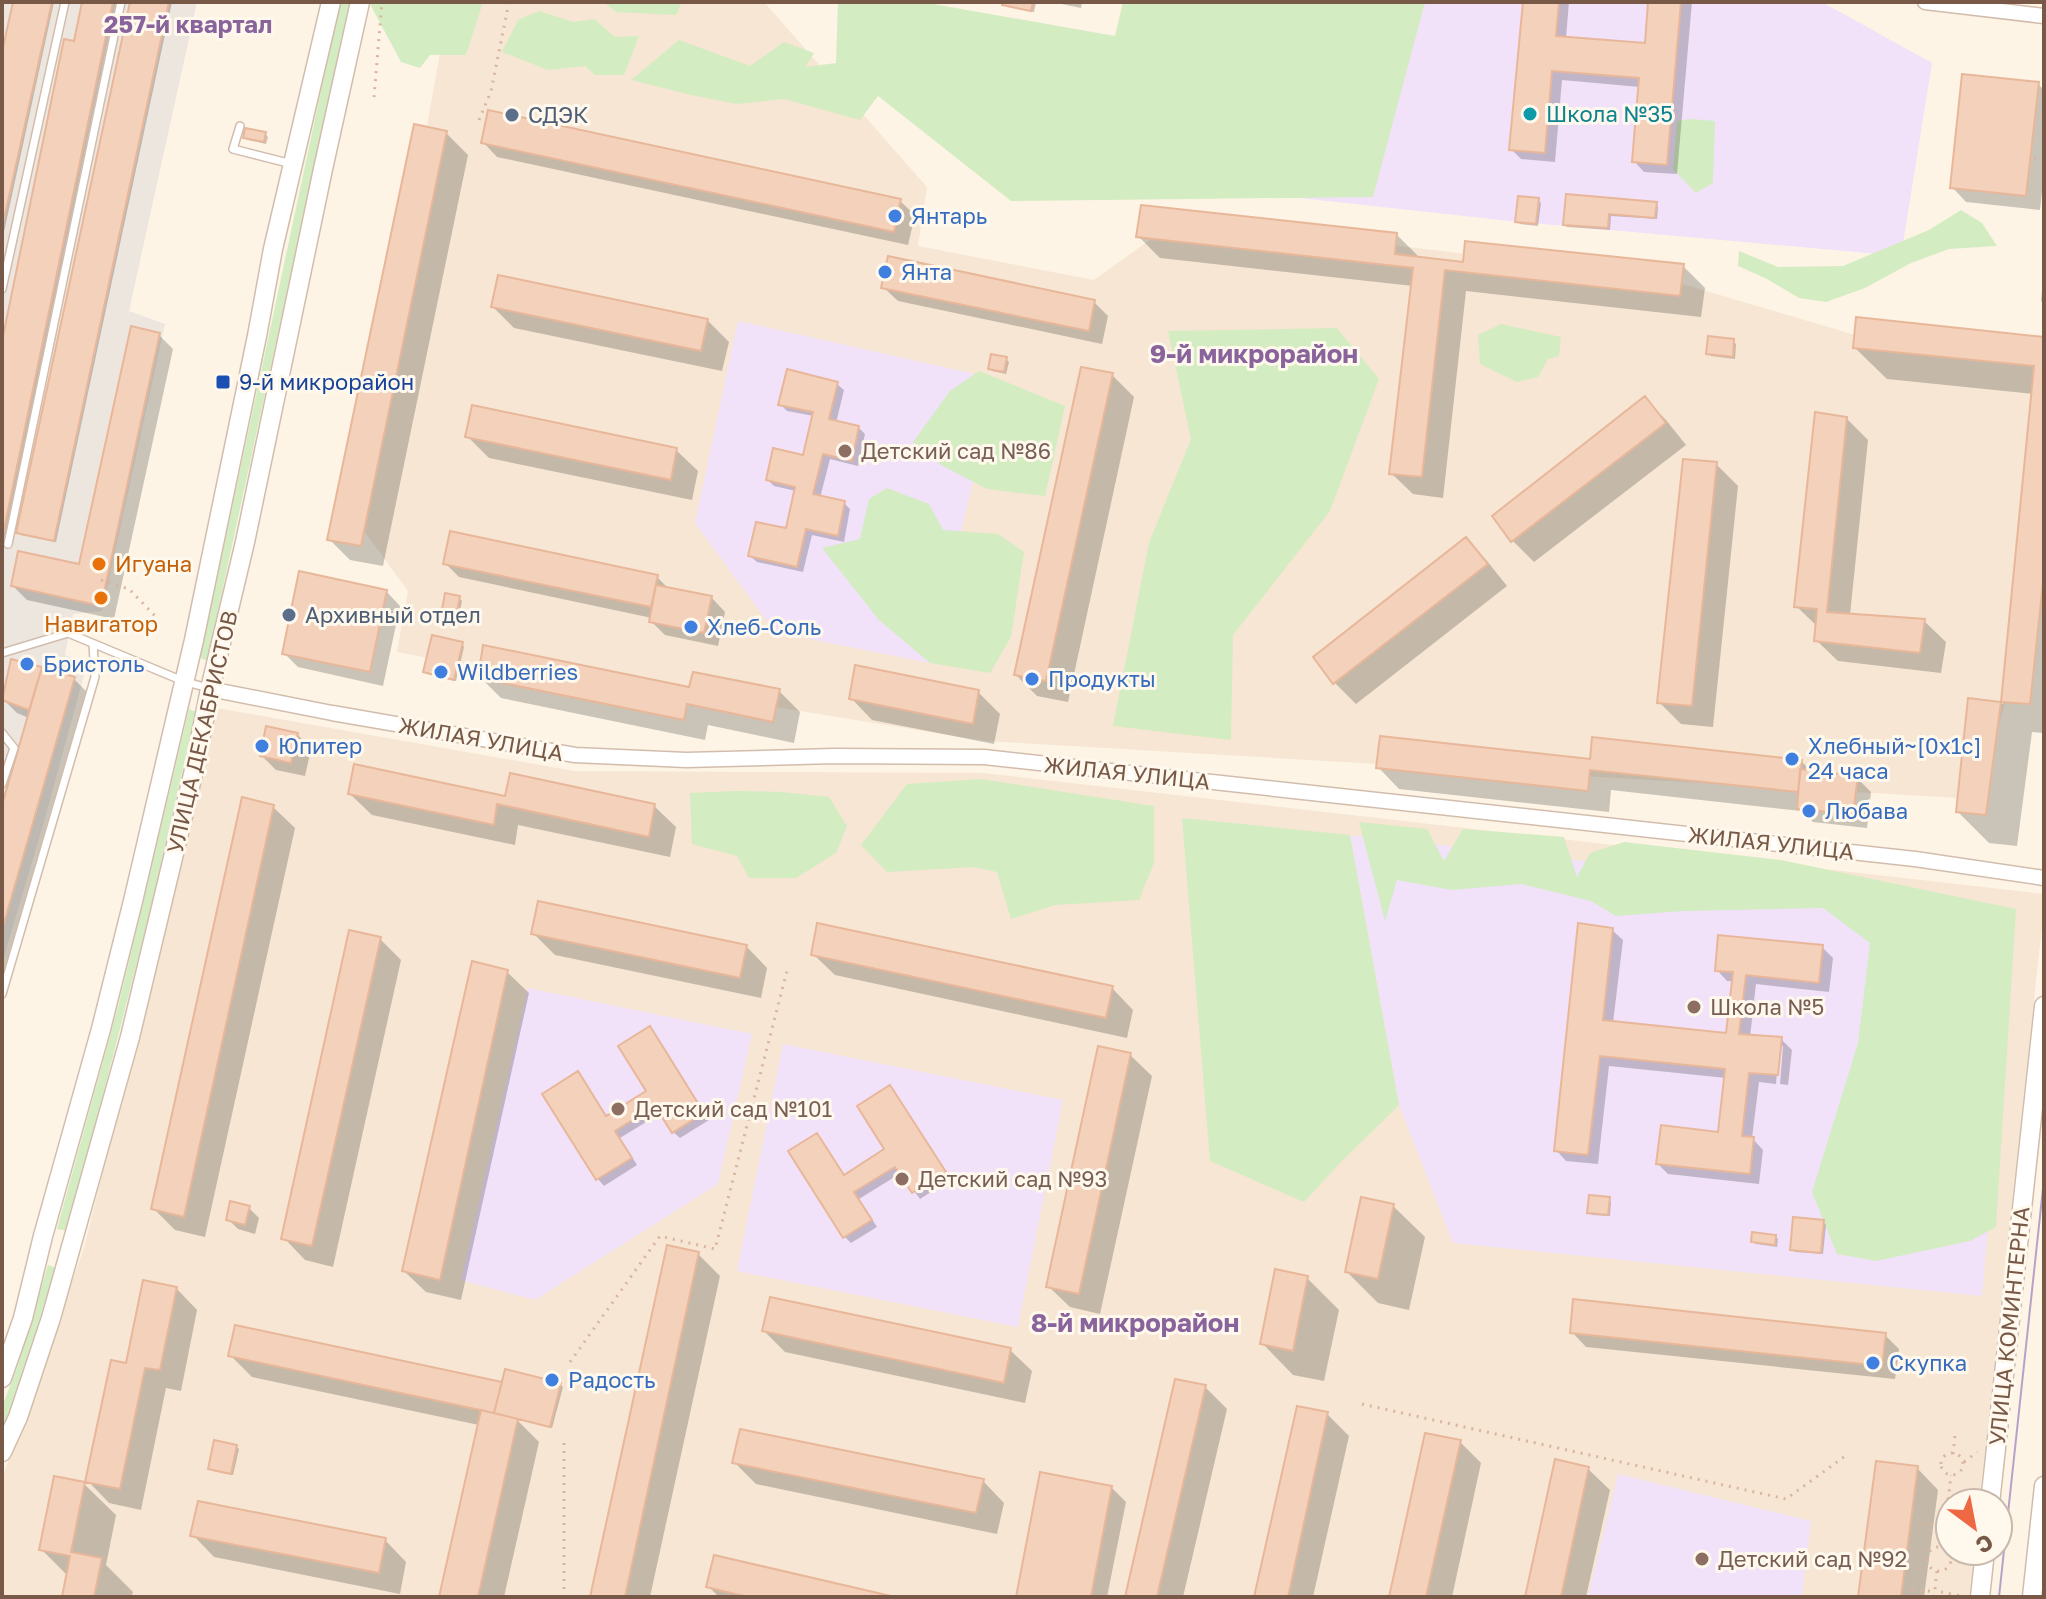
<svg xmlns="http://www.w3.org/2000/svg" width="2046" height="1599" viewBox="0 0 2046 1599" font-family="'Golos Text',sans-serif">
<rect width="100%" height="100%" fill="#fdf4e5"/>
<path fill="#f6e6d3" d="M 449,2 L 764,2 L 927,187 L 918,246 L 1094,280 L 1179,219 L 1662,278 L 1862,337 L 2044,359 L 2015,670 L 1976,799 L 986,741 L 763,705 L 501,672 L 397,652 L 408,591 L 357,521 Z
M 217,708 L 574,771 L 983,773 L 2044,894 L 2044,908 L 1979,1503 L 1950,1503 L 1950,1551 L 1974,1551 L 1969,1597 L 2,1597 L 2,1479 L 84,1248 Z"/>
<path fill="#ede6df" d="M 2,2 L 197,2 L 129,311 L 165,324 L 102,611 L 73,614 L 65,655 L 87,664 L 43,825 L 2,963 Z"/>
<path fill="#f1e2fa" d="M 1326,2 L 1822,2 L 1932,63 L 1901,256 L 1510,221 L 1272,195 Z
M 738,321 L 997,379 L 930,663 L 775,632 L 695,523 Z
M 1350,835 L 2016,909 L 1982,1296 L 1453,1243 L 1399,1105 Z
M 528,988 L 752,1034 L 718,1184 L 535,1300 L 461,1280 Z
M 783,1044 L 1063,1100 L 1018,1327 L 737,1271 Z
M 1618,1474 L 1811,1521 L 1802,1597 L 1588,1597 Z"/>
<path fill="#d4ecc2" d="M 340,2 L 350,2 L 207,661 L 200,658 Z
M 371,2 L 483,2 L 466,55 L 430,55 L 420,68 L 401,62 L 371,6 Z
M 603,2 L 682,2 L 676,15 L 616,12 Z
M 838,2 L 922,2 L 1115,36 L 1123,2 L 1425,2 L 1373,197 L 1011,201 L 878,96 L 860,120 L 784,99 L 737,104 L 691,95 L 631,80 L 679,40 L 750,66 L 784,42 L 814,53 L 805,67 L 836,63 Z
M 539,11 L 573,22 L 594,19 L 615,37 L 639,36 L 624,75 L 595,75 L 585,66 L 548,70 L 502,52 L 518,20 Z
M 1691,119 L 1715,121 L 1713,183 L 1696,193 L 1673,169 L 1677,121 Z
M 1961,210 L 1982,223 L 1997,246 L 1949,249 L 1911,263 L 1865,288 L 1826,302 L 1799,298 L 1767,279 L 1738,266 L 1739,251 L 1778,267 L 1843,266 L 1929,230 Z
M 1501,324 L 1561,337 L 1559,356 L 1548,359 L 1538,377 L 1517,382 L 1480,364 L 1478,335 Z
M 1337,328 L 1379,379 L 1330,511 L 1233,635 L 1231,740 L 1113,726 L 1149,543 L 1191,439 L 1168,331 Z
M 979,371 L 1065,406 L 1045,496 L 987,489 L 941,465 L 913,442 L 950,391 Z
M 887,488 L 929,504 L 943,530 L 998,534 L 1024,552 L 1011,637 L 990,673 L 930,663 L 879,620 L 822,548 L 860,539 L 869,499 Z
M 189,709 L 196,712 L 148,920 L 68,1231 L 57,1229 L 119,1003 Z
M 981,779 L 1154,806 L 1154,863 L 1139,900 L 1055,905 L 1011,919 L 997,872 L 974,867 L 887,872 L 861,845 L 907,784 Z
M 736,791 L 782,792 L 829,797 L 847,826 L 836,853 L 796,878 L 749,878 L 737,856 L 692,844 L 690,793 Z
M 1182,818 L 1350,835 L 1399,1105 L 1339,1164 L 1304,1202 L 1210,1161 Z
M 1359,822 L 1427,829 L 1444,861 L 1463,829 L 1564,837 L 1577,877 L 1590,853 L 1624,842 L 1781,860 L 2016,909 L 1996,1227 L 1970,1241 L 1876,1261 L 1837,1254 L 1812,1192 L 1858,1043 L 1870,943 L 1823,908 L 1684,911 L 1616,916 L 1591,901 L 1521,884 L 1452,890 L 1397,880 L 1385,921 Z
M 48,1265 L 56,1268 L 10,1411 L 2,1431 L 2,1407 L 17,1368 Z"/>
<path fill="#0003" d="M 15,2 L 54,2 L 2,241 L 2,61 Z
M 84,2 L 116,2 L 2,552 L 2,350 Z
M 132,2 L 172,2 L 56,542 L 21,535 L 18,532 Z
M 1005,2 L 1036,2 L 1034,12 L 1007,7 Z
M 1052,2 L 1082,2 L 1081,8 Z
M 1525,2 L 1569,2 L 1566,38 L 1647,46 L 1650,2 L 1692,2 L 1677,174 L 1644,172 L 1634,161 L 1640,87 L 1562,80 L 1555,162 L 1521,159 L 1511,149 Z
M 2038,84 L 2044,90 L 2044,172 L 2040,210 L 1966,202 L 1952,187 Z
M 446,133 L 468,155 L 383,566 L 350,560 L 329,539 Z
M 265,134 L 268,137 L 266,144 L 248,140 L 245,137 Z
M 483,142 L 900,201 L 915,215 L 908,245 L 497,157 Z
M 1568,196 L 1656,204 L 1658,207 L 1657,219 L 1611,216 L 1610,230 L 1567,227 L 1565,224 Z
M 1538,200 L 1541,203 L 1538,226 L 1520,224 L 1517,221 Z
M 1396,234 L 1418,256 L 1418,259 L 1465,264 L 1683,266 L 1705,288 L 1701,317 L 1466,291 L 1443,498 L 1413,494 L 1391,473 L 1413,286 L 1160,258 L 1138,236 Z
M 2043,280 L 2044,280 L 2044,304 L 2041,301 Z
M 883,287 L 1094,302 L 1108,316 L 1102,344 L 898,301 Z
M 493,307 L 707,320 L 729,342 L 722,371 L 514,328 Z
M 159,335 L 173,349 L 114,619 L 27,600 L 13,586 L 80,567 Z
M 2044,339 L 2044,733 L 2032,732 L 2017,846 L 1989,843 L 1958,812 L 1970,700 L 2003,704 L 2034,394 L 1887,379 L 1855,348 Z
M 1733,341 L 1736,344 L 1735,359 L 1711,356 L 1708,353 Z
M 1006,359 L 1009,362 L 1006,374 L 992,371 L 990,369 Z
M 1112,375 L 1134,397 L 1068,702 L 1037,696 L 1016,675 Z
M 837,384 L 844,390 L 836,423 L 858,427 L 865,434 L 858,466 L 830,459 L 820,498 L 844,503 L 850,509 L 844,542 L 812,535 L 803,572 L 757,562 L 750,556 L 787,531 L 796,491 L 774,486 L 768,480 L 805,458 L 814,416 L 787,411 L 780,404 Z
M 1645,399 L 1666,420 L 1686,445 L 1534,562 L 1513,541 L 1495,516 Z
M 1847,419 L 1868,440 L 1850,615 L 1924,621 L 1946,642 L 1941,673 L 1838,661 L 1816,640 L 1818,627 L 1796,606 Z
M 467,436 L 676,450 L 698,471 L 692,500 L 489,458 Z
M 1716,464 L 1738,486 L 1713,727 L 1681,724 L 1659,702 Z
M 1466,540 L 1487,561 L 1507,586 L 1356,704 L 1335,683 Z
M 445,563 L 657,577 L 669,589 L 711,597 L 725,612 L 718,646 L 665,635 L 651,621 L 652,618 L 459,577 Z
M 386,591 L 400,606 L 383,686 L 298,667 L 284,653 Z
M 459,598 L 462,601 L 458,619 L 446,617 L 443,614 Z
M 462,644 L 464,647 L 456,681 L 428,674 L 425,672 Z
M 13,661 L 74,679 L 88,693 L 2,991 L 2,812 L 29,718 L 17,713 L 3,699 Z
M 480,677 L 691,690 L 779,691 L 800,712 L 794,743 L 708,725 L 705,740 L 501,698 Z
M 978,692 L 1000,714 L 994,744 L 872,720 L 851,698 Z
M 297,734 L 311,749 L 305,776 L 276,770 L 262,756 Z
M 1592,761 L 1801,761 L 1813,773 L 1857,778 L 1871,792 L 1867,828 L 1813,822 L 1801,811 L 1611,790 L 1609,812 L 1399,789 L 1378,767 Z
M 350,794 L 506,798 L 654,806 L 676,827 L 670,857 L 518,825 L 515,845 L 372,815 Z
M 273,807 L 295,828 L 205,1237 L 175,1230 L 153,1208 Z
M 1612,930 L 1623,940 L 1613,1023 L 1728,1035 L 1734,981 L 1727,981 L 1717,970 L 1822,947 L 1833,958 L 1829,992 L 1756,984 L 1750,1037 L 1781,1039 L 1792,1050 L 1788,1085 L 1780,1084 L 1783,1046 L 1779,1046 L 1776,1084 L 1759,1082 L 1752,1138 L 1763,1150 L 1759,1184 L 1668,1174 L 1658,1164 L 1720,1134 L 1726,1078 L 1609,1066 L 1598,1164 L 1566,1161 L 1556,1150 Z
M 534,934 L 746,946 L 767,968 L 761,998 L 555,955 Z
M 380,939 L 401,960 L 333,1267 L 305,1260 L 284,1238 Z
M 813,954 L 1112,988 L 1133,1010 L 1127,1038 L 835,975 Z
M 507,972 L 529,993 L 461,1300 L 426,1292 L 404,1271 Z
M 650,1029 L 656,1035 L 709,1120 L 680,1138 L 673,1132 L 661,1113 L 620,1138 L 637,1165 L 604,1186 L 598,1179 L 545,1094 L 578,1074 L 584,1080 L 607,1117 L 648,1092 Z
M 1130,1055 L 1152,1076 L 1100,1314 L 1070,1307 L 1048,1286 Z
M 890,1087 L 896,1094 L 951,1179 L 920,1199 L 901,1173 L 859,1199 L 877,1227 L 851,1243 L 845,1237 L 816,1135 L 823,1142 L 845,1177 L 887,1150 Z
M 1609,1199 L 1611,1202 L 1610,1216 L 1592,1215 L 1589,1212 Z
M 1393,1206 L 1425,1237 L 1409,1310 L 1378,1303 L 1347,1272 Z
M 249,1208 L 259,1218 L 255,1234 L 238,1229 L 228,1219 Z
M 1823,1222 L 1826,1225 L 1823,1254 L 1795,1252 L 1792,1249 Z
M 1775,1236 L 1778,1239 L 1777,1247 L 1756,1244 L 1753,1242 Z
M 698,1254 L 720,1276 L 650,1597 L 593,1597 Z
M 1307,1278 L 1339,1310 L 1324,1381 L 1293,1375 L 1262,1343 Z
M 176,1288 L 197,1310 L 181,1391 L 166,1388 L 141,1510 L 109,1503 L 88,1481 L 127,1365 Z
M 764,1331 L 1010,1350 L 1032,1371 L 1025,1403 L 785,1352 Z
M 1572,1332 L 1885,1335 L 1899,1349 L 1895,1379 L 1586,1347 Z
M 230,1355 L 503,1385 L 560,1385 L 563,1387 L 552,1428 L 516,1419 L 539,1442 L 504,1597 L 441,1597 L 479,1425 L 252,1377 Z
M 1205,1387 L 1227,1409 L 1183,1597 L 1127,1597 Z
M 1327,1414 L 1349,1436 L 1313,1597 L 1256,1597 Z
M 1460,1442 L 1481,1463 L 1452,1597 L 1392,1597 Z
M 236,1446 L 239,1449 L 233,1475 L 213,1471 L 211,1468 Z
M 734,1462 L 983,1481 L 1004,1503 L 997,1534 L 756,1484 Z
M 1917,1468 L 1938,1490 L 1924,1597 L 1860,1597 Z
M 1588,1469 L 1610,1490 L 1586,1597 L 1527,1597 Z
M 84,1484 L 116,1515 L 106,1565 L 133,1592 L 131,1597 L 64,1597 L 68,1576 L 41,1549 Z
M 1112,1488 L 1126,1502 L 1107,1597 L 1018,1597 Z
M 193,1535 L 385,1540 L 406,1562 L 400,1594 L 214,1557 Z
M 709,1587 L 886,1597 L 719,1597 Z"/>
<path fill="#f4d1bb" stroke="#e8b79a" stroke-width="2" d="M 13,2 L 52,2 L 2,228 L 2,52 Z
M 82,2 L 113,2 L 2,539 L 2,341 L 64,39 L 74,41 Z
M 130,2 L 169,2 L 54,541 L 16,533 Z
M 1003,2 L 1033,2 L 1031,11 L 1002,5 Z
M 1523,2 L 1559,2 L 1556,36 L 1645,43 L 1648,2 L 1681,2 L 1667,165 L 1632,162 L 1639,78 L 1552,71 L 1545,153 L 1509,150 Z
M 1962,74 L 2039,82 L 2026,196 L 1950,188 Z
M 488,110 L 901,199 L 894,232 L 481,143 Z
M 414,124 L 447,131 L 361,546 L 327,540 Z
M 245,128 L 266,132 L 264,142 L 243,138 Z
M 1566,194 L 1657,202 L 1655,218 L 1609,214 L 1608,228 L 1563,225 Z
M 1518,196 L 1539,198 L 1536,224 L 1515,222 Z
M 1141,205 L 1397,233 L 1395,254 L 1463,262 L 1465,241 L 1684,264 L 1680,296 L 1445,270 L 1422,477 L 1389,474 L 1413,268 L 1136,237 Z
M 888,256 L 1095,300 L 1089,331 L 881,288 Z
M 498,275 L 708,319 L 701,351 L 491,307 Z
M 1856,317 L 2044,337 L 2044,574 L 2030,704 L 2001,702 L 2034,366 L 1853,348 Z
M 131,326 L 160,333 L 101,606 L 11,586 L 18,551 L 79,564 Z
M 1708,336 L 1734,339 L 1733,357 L 1706,354 Z
M 991,354 L 1007,357 L 1004,372 L 988,369 Z
M 1081,367 L 1113,373 L 1046,681 L 1014,675 Z
M 787,369 L 838,382 L 829,419 L 859,426 L 852,461 L 823,454 L 813,494 L 845,501 L 838,536 L 806,529 L 797,567 L 748,556 L 756,522 L 786,528 L 795,487 L 766,480 L 773,448 L 803,455 L 813,412 L 778,405 Z
M 1645,396 L 1666,423 L 1511,542 L 1492,516 Z
M 472,405 L 677,448 L 671,480 L 465,437 Z
M 1815,412 L 1847,417 L 1827,612 L 1925,619 L 1920,653 L 1814,641 L 1817,609 L 1794,607 Z
M 1683,459 L 1717,462 L 1692,706 L 1657,703 Z
M 450,531 L 658,575 L 651,607 L 443,564 Z
M 1466,537 L 1488,564 L 1333,684 L 1313,657 Z
M 299,571 L 387,590 L 370,672 L 282,654 Z
M 656,585 L 712,596 L 704,633 L 649,622 Z
M 445,593 L 460,596 L 456,618 L 441,615 Z
M 432,635 L 463,642 L 454,680 L 423,672 Z
M 483,645 L 689,687 L 693,672 L 780,689 L 773,722 L 687,704 L 684,720 L 478,678 Z
M 11,659 L 42,667 L 29,710 L 2,700 Z
M 855,665 L 979,690 L 973,724 L 849,699 Z
M 42,667 L 75,677 L 2,930 L 2,805 Z
M 1968,698 L 2001,702 L 1986,815 L 1956,812 Z
M 266,726 L 298,733 L 291,763 L 260,756 Z
M 1380,736 L 1590,759 L 1592,737 L 1802,760 L 1798,792 L 1590,770 L 1588,791 L 1376,768 Z
M 354,764 L 505,796 L 510,773 L 655,804 L 649,837 L 497,804 L 494,825 L 348,794 Z
M 1800,769 L 1858,776 L 1853,814 L 1797,809 Z
M 242,797 L 274,805 L 184,1217 L 151,1209 Z
M 538,901 L 747,945 L 740,978 L 531,934 Z
M 817,923 L 1113,986 L 1106,1018 L 811,955 Z
M 1578,923 L 1613,928 L 1603,1020 L 1726,1033 L 1733,972 L 1715,971 L 1718,935 L 1823,945 L 1819,983 L 1746,975 L 1739,1034 L 1782,1037 L 1778,1075 L 1749,1073 L 1742,1136 L 1754,1137 L 1750,1174 L 1656,1164 L 1661,1125 L 1718,1132 L 1725,1069 L 1600,1056 L 1588,1155 L 1554,1151 Z
M 349,930 L 381,937 L 312,1246 L 281,1239 Z
M 472,961 L 508,970 L 440,1280 L 402,1271 Z
M 650,1026 L 704,1113 L 672,1133 L 655,1106 L 615,1131 L 632,1158 L 596,1180 L 542,1094 L 578,1071 L 606,1116 L 646,1091 L 618,1046 Z
M 1098,1046 L 1131,1053 L 1079,1294 L 1046,1287 Z
M 890,1085 L 946,1172 L 912,1193 L 895,1167 L 854,1192 L 872,1220 L 843,1238 L 788,1151 L 817,1133 L 844,1175 L 884,1149 L 857,1106 Z
M 1589,1195 L 1610,1197 L 1608,1215 L 1587,1213 Z
M 1361,1197 L 1394,1204 L 1378,1279 L 1345,1272 Z
M 230,1201 L 250,1206 L 245,1225 L 226,1220 Z
M 1793,1217 L 1824,1220 L 1821,1253 L 1790,1250 Z
M 1752,1232 L 1776,1235 L 1775,1245 L 1751,1242 Z
M 667,1245 L 699,1252 L 625,1597 L 590,1597 Z
M 1275,1269 L 1308,1276 L 1293,1351 L 1260,1344 Z
M 143,1280 L 177,1287 L 160,1370 L 145,1368 L 120,1489 L 85,1482 L 111,1360 L 126,1363 Z
M 770,1297 L 1011,1348 L 1004,1383 L 762,1331 Z
M 1573,1299 L 1886,1333 L 1882,1366 L 1570,1333 Z
M 235,1325 L 502,1382 L 494,1413 L 228,1356 Z
M 505,1369 L 561,1383 L 550,1427 L 494,1413 Z
M 1175,1379 L 1206,1385 L 1157,1597 L 1125,1597 Z
M 1297,1406 L 1328,1412 L 1288,1597 L 1254,1597 Z
M 481,1410 L 518,1419 L 478,1597 L 439,1597 Z
M 740,1429 L 984,1479 L 976,1513 L 732,1463 Z
M 1425,1433 L 1461,1440 L 1426,1597 L 1389,1597 Z
M 214,1440 L 237,1445 L 231,1474 L 208,1469 Z
M 1555,1459 L 1589,1467 L 1561,1597 L 1525,1597 Z
M 1876,1461 L 1918,1466 L 1901,1597 L 1858,1597 Z
M 1040,1472 L 1112,1486 L 1091,1597 L 1016,1597 Z
M 54,1476 L 85,1482 L 71,1552 L 102,1558 L 94,1597 L 62,1597 L 70,1556 L 39,1550 Z
M 198,1501 L 386,1538 L 379,1573 L 190,1536 Z
M 714,1555 L 895,1597 L 748,1597 L 706,1587 Z"/>
<g fill="none" stroke-linecap="round" stroke-linejoin="round">
<g stroke="#d2bdad" stroke-width="10">
<path id="service" d="M 240,126 L 233,149 L 292,164
M 2,289 L 65,2
M 8,544 L 121,2
M 2,653 L 68,633 L 183,681 L 208,688
M 2,733 L 14,748 L 2,784
M 2,994 L 95,677 L 93,644"/>
</g>
<g stroke="#d2bdad" stroke-width="17">
<path id="minor" d="M 1925,2 L 2044,16
M 210,689 L 332,713 L 575,755 L 686,760 L 834,756 L 984,757 L 1915,859 L 2044,878"/>
</g>
<g stroke="#d2bdad" stroke-width="21">
<path id="tertiary" d="M 2,1378 L 23,1318 L 43,1236 L 101,1029 L 133,901 L 194,640 L 257,336 L 273,249 L 331,2
M 2,1452 L 18,1417 L 51,1318 L 130,1037 L 194,770 L 210,689 L 245,542 L 323,169 L 360,2
M 1990,1503 L 2044,1006
M 1980,1597 L 1985,1551
M 2032,1597 L 2044,1486"/>
</g>
<path stroke="#dab59e" stroke-width="3" stroke-dasharray="2 6" stroke-linecap="butt" d="M 374,97 L 382,2
M 479,120 L 491,91 L 509,2
M 2034,159 L 2044,160
M 101,580 L 129,589 L 157,618
M 570,1362 L 660,1236 L 715,1249 L 788,967
M 1362,1404 L 1786,1499 L 1848,1454
M1941 1464a11 11 0 1 1 22 0a11 11 0 1 1-22 0Z
M 1953,1454 L 1955,1435
M 1964,1462 L 1977,1452
M 1922,1524 L 1950,1527
M1927 1559a12 12 0 1 1 24 0a12 12 0 1 1-24 0Z
M 1943,1547 L 1951,1475
M 1912,1590 L 1930,1591
M 1941,1592 L 1961,1596
M 564,1597 L 564,1440
M 1934,1597 L 1937,1571"/>
<use href="#service" stroke="#fff" stroke-width="7"/>
<use href="#minor" stroke="#fff" stroke-width="14"/>
<use href="#tertiary" stroke="#fff" stroke-width="18"/>
<path stroke="#b6a2c8" stroke-width="2" d="M 1999,1597 L 2044,1179"/>
</g>
<circle fill="#0f9aa8" stroke="#fff8ed" stroke-width="3" cx="1530" cy="114" r="8"/>
<g fill="#5c6f8a" stroke="#fff8ed" stroke-width="3">
<circle cx="512" cy="115" r="8"/>
<circle cx="289" cy="615" r="8"/>
</g>
<g fill="#3f7fe0" stroke="#fff8ed" stroke-width="3">
<circle cx="895" cy="216" r="8"/>
<circle cx="885" cy="272" r="8"/>
<circle cx="691" cy="627" r="8"/>
<circle cx="27" cy="664" r="8"/>
<circle cx="441" cy="672" r="8"/>
<circle cx="1032" cy="679" r="8"/>
<circle cx="262" cy="746" r="8"/>
<circle cx="1792" cy="759" r="8"/>
<circle cx="1809" cy="811" r="8"/>
<circle cx="1873" cy="1363" r="8"/>
<circle cx="552" cy="1380" r="8"/>
</g>
<rect fill="#1a4fb4" stroke="#fff8ed" stroke-width="3" x="215" y="374" width="16" height="16" rx="4"/>
<g fill="#8d6e63" stroke="#fff8ed" stroke-width="3">
<circle cx="845" cy="451" r="8"/>
<circle cx="1694" cy="1007" r="8"/>
<circle cx="618" cy="1109" r="8"/>
<circle cx="902" cy="1179" r="8"/>
<circle cx="1702" cy="1559" r="8"/>
</g>
<g fill="#e8710a" stroke="#fff8ed" stroke-width="3">
<circle cx="99" cy="564" r="8"/>
<circle cx="101" cy="598" r="8"/>
</g>
<g text-anchor="middle" stroke-width="6" stroke-linejoin="round" paint-order="stroke">
<g font-size="22" fill="#0d838f" stroke="#fff8ed" text-anchor="start">
<text x="1546" y="122">Школа №35</text>
</g>
<g font-size="22" fill="#4e5e75" stroke="#fff8ed" text-anchor="start">
<text x="528" y="123">СДЭК</text>
<text x="305" y="623">Архивный отдел</text>
</g>
<g font-size="22" fill="#366cbe" stroke="#fff8ed" text-anchor="start">
<text x="911" y="224">Янтарь</text>
<text x="901" y="280">Янта</text>
<text x="707" y="635">Хлеб-Соль</text>
<text x="43" y="672">Бристоль</text>
<text x="457" y="680">Wildberries</text>
<text x="1048" y="687">Продукты</text>
<text x="278" y="754">Юпитер</text>
<text x="1808" y="754">Хлебный~[0x1c]<tspan x="1808" dy="25">24 часа</tspan></text>
<text x="1825" y="819">Любава</text>
<text x="1889" y="1371">Скупка</text>
<text x="568" y="1388">Радость</text>
</g>
<g font-size="22" fill="#164399" stroke="#fff8ed" text-anchor="start">
<text x="239" y="390">9-й микрорайон</text>
</g>
<g font-size="22" fill="#785e54" stroke="#fff8ed" text-anchor="start">
<text x="861" y="459">Детский сад №86</text>
<text x="1710" y="1015">Школа №5</text>
<text x="634" y="1117">Детский сад №101</text>
<text x="918" y="1187">Детский сад №93</text>
<text x="1718" y="1567">Детский сад №92</text>
</g>
<g font-size="22" fill="#c56008" stroke="#fff8ed" text-anchor="start">
<text x="115" y="572">Игуана</text>
<text x="101" y="632" text-anchor="middle">Навигатор</text>
</g>
<g font-size="22" fill="#785948" stroke="#fff8ed">
<text transform="translate(202 732) rotate(-77)" y="8">УЛИЦА ДЕКАБРИСТОВ</text>
<text transform="translate(481 739) rotate(10)" y="8">ЖИЛАЯ УЛИЦА</text>
<text transform="translate(1127 773) rotate(6)" y="8">ЖИЛАЯ УЛИЦА</text>
<text transform="translate(1771 843) rotate(6)" y="8">ЖИЛАЯ УЛИЦА</text>
<text transform="translate(2009 1326) rotate(-84)" y="8">УЛИЦА КОМИНТЕРНА</text>
</g>
<g font-size="24" font-weight="bold" fill="#89649c" stroke="#fff8ed">
<text x="188" y="33">257-й квартал</text>
</g>
<g font-size="26" font-weight="bold" fill="#89649c" stroke="#fff8ed">
<text x="1254" y="363">9-й микрорайон</text>
<text x="1135" y="1332">8-й микрорайон</text>
</g>
</g>
<rect width="2046" height="1599" fill="none" stroke="#785948" stroke-width="8"/>
<g transform="translate(1974 1527) rotate(148)"><circle r="38" fill="#fff8ed" stroke="#c9b8ab" stroke-width="2"/>
<path d="M0-6L14 30L0 20L-14 30Z" fill="#ee6844"/>
<text y="-12" font-size="22" font-weight="bold" text-anchor="middle" fill="#785948">С</text>
</g>
</svg>
